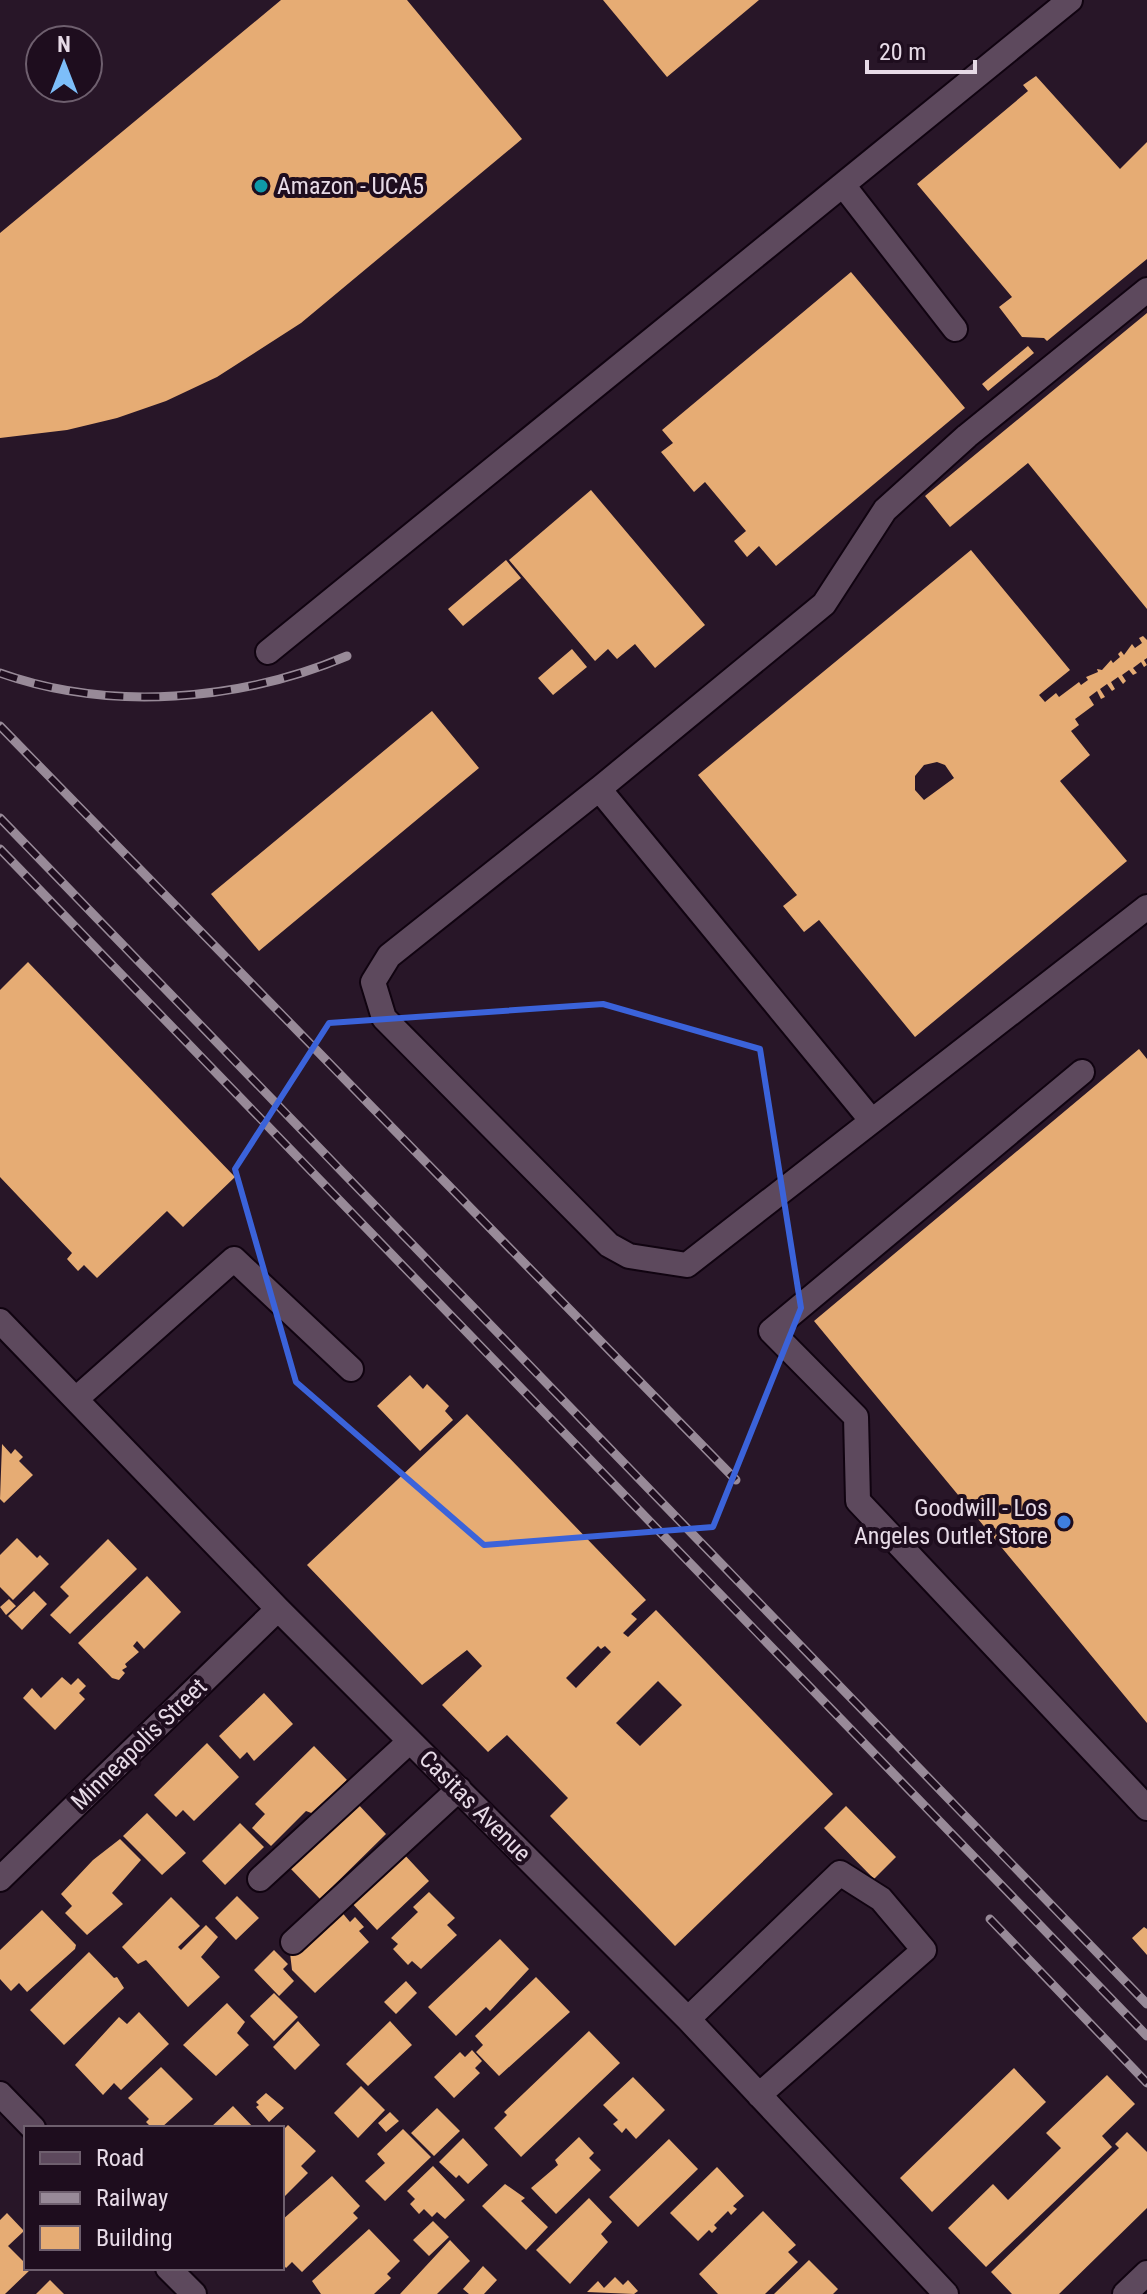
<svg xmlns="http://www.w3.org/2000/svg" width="1147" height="2294" viewBox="0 0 1147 2294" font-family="'Roboto Condensed',sans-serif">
<rect width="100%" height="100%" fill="#281628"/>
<path fill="#e6ac74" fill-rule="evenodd" d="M 281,0 L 407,0 L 522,139 L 301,323 L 217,377 L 166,401 L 117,418 L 67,430 L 0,438 L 0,233 Z
M 603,0 L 759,0 L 667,77 Z
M 1036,76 L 1120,169 L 1147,142 L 1147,259 L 1047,341 L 1044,338 L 1022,337 L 999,307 L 1012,297 L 917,184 L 1028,91 L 1023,85 Z
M 851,272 L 965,408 L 776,566 L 759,546 L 747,557 L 734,541 L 746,531 L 705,482 L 694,492 L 661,452 L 673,443 L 662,430 Z
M 1147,313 L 1147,609 L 1028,463 L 950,527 L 925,496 Z
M 1028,346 L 1034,353 L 988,391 L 982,384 Z
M 591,490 L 705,625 L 655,668 L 635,644 L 617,659 L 608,649 L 595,661 L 509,560 Z
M 971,550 L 1070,670 L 1039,695 L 1045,702 L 1056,693 L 1059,697 L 1079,682 L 1081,685 L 1088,680 L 1086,677 L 1098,672 L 1097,669 L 1102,670 L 1111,660 L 1113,663 L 1120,657 L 1118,654 L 1121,651 L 1124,655 L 1132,644 L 1135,648 L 1142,643 L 1139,638 L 1143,636 L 1147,640 L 1147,658 L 1144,660 L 1147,665 L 1144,667 L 1141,662 L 1133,668 L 1137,673 L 1133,675 L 1129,670 L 1122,675 L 1126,681 L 1123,684 L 1118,677 L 1111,682 L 1115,689 L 1112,691 L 1107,684 L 1100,689 L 1105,697 L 1101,699 L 1097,691 L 1089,697 L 1094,705 L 1075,719 L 1079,725 L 1071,731 L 1090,755 L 1060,781 L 1127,861 L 915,1037 L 819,920 L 804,932 L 783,906 L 797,895 L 698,775 ZM 937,762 L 945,765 L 954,778 L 924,800 L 915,790 L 915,776 L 924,765 Z
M 506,560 L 521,578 L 463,626 L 448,609 Z
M 572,649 L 587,667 L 553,695 L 538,678 Z
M 432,711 L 479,768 L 259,951 L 211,894 Z
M 28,962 L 235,1177 L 183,1227 L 167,1211 L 97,1278 L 84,1265 L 78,1271 L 67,1259 L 72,1253 L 0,1177 L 0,990 Z
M 1139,1049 L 1147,1059 L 1147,1723 L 814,1321 Z
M 410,1375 L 423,1389 L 427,1384 L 449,1406 L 445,1411 L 453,1420 L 420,1451 L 377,1406 Z
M 467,1414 L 646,1600 L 631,1614 L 637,1619 L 623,1633 L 628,1637 L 656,1610 L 833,1794 L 675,1946 L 550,1816 L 568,1798 L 507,1735 L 488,1752 L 442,1705 L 482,1666 L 467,1650 L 422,1685 L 307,1565 ZM 598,1646 L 601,1649 L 605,1646 L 611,1652 L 576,1688 L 566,1678 ZM 658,1681 L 682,1705 L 640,1746 L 616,1723 Z
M 2,1444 L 11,1454 L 15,1449 L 23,1457 L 19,1461 L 33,1475 L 4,1503 L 0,1499 Z
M 17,1538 L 37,1558 L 40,1555 L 49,1564 L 13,1600 L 0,1587 L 0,1555 Z
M 108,1539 L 137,1569 L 70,1634 L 50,1615 L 69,1596 L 60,1587 Z
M 147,1576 L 181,1612 L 144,1649 L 137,1641 L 133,1646 L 139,1652 L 125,1664 L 127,1667 L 122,1670 L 125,1673 L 119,1680 L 112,1678 L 78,1643 Z
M 34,1591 L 47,1604 L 22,1630 L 8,1616 Z
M 9,1599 L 16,1606 L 6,1615 L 0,1607 Z
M 62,1677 L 71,1685 L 78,1678 L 86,1686 L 79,1693 L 85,1699 L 55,1730 L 23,1698 L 32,1688 L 41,1698 Z
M 264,1693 L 293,1724 L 254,1761 L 247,1752 L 240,1759 L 219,1736 Z
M 207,1743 L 239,1777 L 194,1821 L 183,1810 L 176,1817 L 154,1795 Z
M 314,1746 L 347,1780 L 314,1814 L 306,1811 L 271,1846 L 252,1828 L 265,1814 L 255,1804 Z
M 356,1802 L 386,1834 L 320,1899 L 290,1868 Z
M 846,1806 L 896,1857 L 874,1879 L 824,1828 Z
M 147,1813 L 186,1853 L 162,1875 L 123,1836 Z
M 240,1823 L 264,1847 L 225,1885 L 202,1861 Z
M 120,1839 L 141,1860 L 112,1893 L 123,1904 L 87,1935 L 65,1913 L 72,1906 L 61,1894 L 93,1860 Z
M 401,1851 L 429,1881 L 377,1930 L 349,1900 Z
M 429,1892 L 455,1918 L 447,1925 L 457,1935 L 421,1969 L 412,1961 L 408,1965 L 393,1949 L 398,1944 L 391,1938 L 418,1912 L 413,1907 Z
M 237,1896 L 259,1918 L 236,1940 L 215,1918 Z
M 171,1897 L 200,1926 L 178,1947 L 181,1950 L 206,1925 L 218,1937 L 201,1957 L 220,1977 L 188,2007 L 146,1960 L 138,1964 L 122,1947 Z
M 42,1910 L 76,1945 L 75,1949 L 27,1992 L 19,1983 L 11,1991 L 0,1979 L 0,1950 Z
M 340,1910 L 350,1922 L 355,1917 L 364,1927 L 359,1931 L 369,1942 L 315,1993 L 292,1970 L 290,1953 Z
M 1144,1927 L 1147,1929 L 1147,1955 L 1132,1938 Z
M 500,1939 L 529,1969 L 490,2011 L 486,2007 L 456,2036 L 428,2007 Z
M 274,1950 L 288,1964 L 283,1969 L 294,1981 L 279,1996 L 254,1970 Z
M 89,1952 L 114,1978 L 117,1977 L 124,1988 L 64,2045 L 30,2010 Z
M 536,1977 L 570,2012 L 499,2076 L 476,2052 L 483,2045 L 475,2036 Z
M 406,1981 L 417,1993 L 396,2014 L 384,2002 Z
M 274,1993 L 298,2017 L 274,2041 L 250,2016 Z
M 227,2003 L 245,2022 L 237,2033 L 249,2045 L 216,2076 L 183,2045 Z
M 139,2012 L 169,2044 L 121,2090 L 114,2083 L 103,2095 L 75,2065 L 119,2017 L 127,2024 Z
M 298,2021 L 320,2045 L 295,2070 L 273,2047 Z
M 390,2021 L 412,2045 L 368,2086 L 346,2064 Z
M 589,2031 L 620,2063 L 521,2157 L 494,2128 L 507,2115 L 504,2112 Z
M 472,2050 L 482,2061 L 475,2068 L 480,2073 L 454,2098 L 434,2077 L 460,2052 L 465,2057 Z
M 161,2067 L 193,2099 L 161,2128 L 152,2128 L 146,2122 L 149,2119 L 128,2098 Z
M 1014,2068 L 1046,2102 L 932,2212 L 900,2178 Z
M 1107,2075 L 1135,2104 L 1102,2136 L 1112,2147 L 986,2267 L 948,2228 L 993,2184 L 1008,2200 L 1061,2148 L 1046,2133 Z
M 633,2077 L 665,2110 L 636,2139 L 626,2128 L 622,2133 L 613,2124 L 618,2120 L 603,2105 Z
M 361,2086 L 385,2110 L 358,2138 L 334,2113 Z
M 266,2093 L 284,2108 L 269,2122 L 256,2107 L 259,2105 L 256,2102 Z
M 233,2106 L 254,2128 L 210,2128 Z
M 437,2108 L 460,2131 L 434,2156 L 411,2133 Z
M 390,2112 L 399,2121 L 386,2132 L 378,2123 Z
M 288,2125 L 316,2151 L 301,2166 L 308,2173 L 282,2199 L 282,2131 Z
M 403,2129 L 431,2157 L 385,2201 L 365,2181 L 385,2163 L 377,2154 Z
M 1127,2132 L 1147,2152 L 1147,2208 L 1059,2294 L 1012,2294 L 991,2272 L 1119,2148 L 1115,2144 Z
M 579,2137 L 594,2153 L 589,2158 L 601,2170 L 556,2214 L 531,2188 L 558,2165 L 555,2160 Z
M 463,2138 L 488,2165 L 468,2184 L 459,2175 L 456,2178 L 439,2162 Z
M 669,2139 L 698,2169 L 638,2227 L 609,2197 Z
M 433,2166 L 465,2200 L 445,2219 L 437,2212 L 432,2217 L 424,2209 L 419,2214 L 410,2204 L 415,2199 L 407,2191 Z
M 717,2167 L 744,2196 L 733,2206 L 737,2209 L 731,2215 L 728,2211 L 714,2225 L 717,2228 L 712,2233 L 709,2230 L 698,2241 L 670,2213 Z
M 332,2176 L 360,2206 L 353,2213 L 358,2218 L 302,2272 L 292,2262 L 286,2268 L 282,2263 L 282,2220 Z
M 505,2184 L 525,2198 L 521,2201 L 548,2227 L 526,2250 L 482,2206 Z
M 589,2198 L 612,2222 L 601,2234 L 608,2242 L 570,2284 L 536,2250 Z
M 763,2211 L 796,2245 L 788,2252 L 798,2262 L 765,2294 L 718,2294 L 699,2274 Z
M 7,2213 L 24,2231 L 8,2246 L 31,2269 L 5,2294 L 0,2294 L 0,2220 Z
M 433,2221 L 449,2237 L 429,2256 L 413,2240 Z
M 369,2229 L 400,2261 L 387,2274 L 391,2278 L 374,2294 L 321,2294 L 312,2281 Z
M 450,2240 L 470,2261 L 437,2294 L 400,2294 Z
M 809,2260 L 838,2289 L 833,2294 L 774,2294 Z
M 483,2266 L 497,2280 L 484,2294 L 469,2294 L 463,2289 Z
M 615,2277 L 623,2285 L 628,2280 L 638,2291 L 634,2294 L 587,2292 L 598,2281 L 604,2288 Z
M 50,2280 L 64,2294 L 36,2294 Z"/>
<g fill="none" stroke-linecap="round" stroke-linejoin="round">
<g stroke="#100310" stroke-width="28">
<path id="minor" d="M 843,185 L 955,329
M 1147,290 L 967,436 L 885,510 L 824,604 L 599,789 L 872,1121 L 1147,907
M 268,652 L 1070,0
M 599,789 L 389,956 L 373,982 L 384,1018 L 609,1245 L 629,1256 L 687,1265 L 872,1121
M 1082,1072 L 771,1331 L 856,1417 L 858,1501 L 1147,1808
M 0,1321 L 278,1609 L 688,2019 L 946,2294
M 76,1399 L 234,1259 L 351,1369
M 0,1879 L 278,1609
M 260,1879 L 410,1741
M 293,1942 L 459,1789
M 688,2019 L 840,1873 L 881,1899 L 924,1950 L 759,2095
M 0,2094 L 33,2128
M 168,2268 L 194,2294
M 1125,2294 L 1147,2273"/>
</g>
<use href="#minor" stroke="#5d495d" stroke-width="24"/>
<g stroke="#988a98" stroke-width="9">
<path id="rail" d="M 0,673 C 109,712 241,701 347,656
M 0,726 L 736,1480
M 0,818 L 1147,2004
M 0,849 L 1147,2036
M 990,1919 L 1147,2083"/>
</g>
<use href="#rail" stroke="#1e0d1e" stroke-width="6" stroke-dasharray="18" stroke-linecap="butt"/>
</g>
<path fill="none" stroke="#3b63da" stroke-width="6" stroke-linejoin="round" d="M 603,1004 L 760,1049 L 801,1308 L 713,1527 L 484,1545 L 296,1382 L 235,1169 L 329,1023 Z"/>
<circle fill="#0f9aa8" stroke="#1e0d1e" stroke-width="3" cx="261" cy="186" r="8"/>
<circle fill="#3f7fe0" stroke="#1e0d1e" stroke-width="3" cx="1064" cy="1522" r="8"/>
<g text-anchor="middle" stroke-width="8" stroke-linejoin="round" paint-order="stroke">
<g font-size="24" fill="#e7dbe7" stroke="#1e0d1e" text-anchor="start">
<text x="277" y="194">Amazon - UCA5</text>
<text x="1048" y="1516" text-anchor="end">Goodwill - Los<tspan x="1048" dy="28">Angeles Outlet Store</tspan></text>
</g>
<g font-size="24" fill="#e7dbe7" stroke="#1e0d1e">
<text transform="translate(139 1744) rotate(-44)" y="8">Minneapolis Street</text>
<text transform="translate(475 1806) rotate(45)" y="8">Casitas Avenue</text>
</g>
</g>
<rect x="24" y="2126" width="260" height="144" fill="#1e0d1e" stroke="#6e5f6e" stroke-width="2"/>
<rect x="40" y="2152" width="40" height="12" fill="#5d495d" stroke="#6e5f6e" stroke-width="2"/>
<text x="96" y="2166" font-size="24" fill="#e7dbe7">Road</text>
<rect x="40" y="2192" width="40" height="12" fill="#988a98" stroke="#6e5f6e" stroke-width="2"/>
<text x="96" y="2206" font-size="24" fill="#e7dbe7">Railway</text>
<rect x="40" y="2226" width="40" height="24" fill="#e6ac74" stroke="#6e5f6e" stroke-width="2"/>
<text x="96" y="2246" font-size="24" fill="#e7dbe7">Building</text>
<g transform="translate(64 64)"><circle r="38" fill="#1e0d1e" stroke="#6e5f6e" stroke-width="2"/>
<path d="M0-6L14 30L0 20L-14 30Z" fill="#7dbef9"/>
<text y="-12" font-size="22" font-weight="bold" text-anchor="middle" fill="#e7dbe7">N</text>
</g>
<path d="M867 60v12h108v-12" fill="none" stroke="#e7dbe7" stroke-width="4"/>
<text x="879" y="60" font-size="24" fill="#e7dbe7" stroke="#1e0d1e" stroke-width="6" paint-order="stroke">20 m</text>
</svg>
